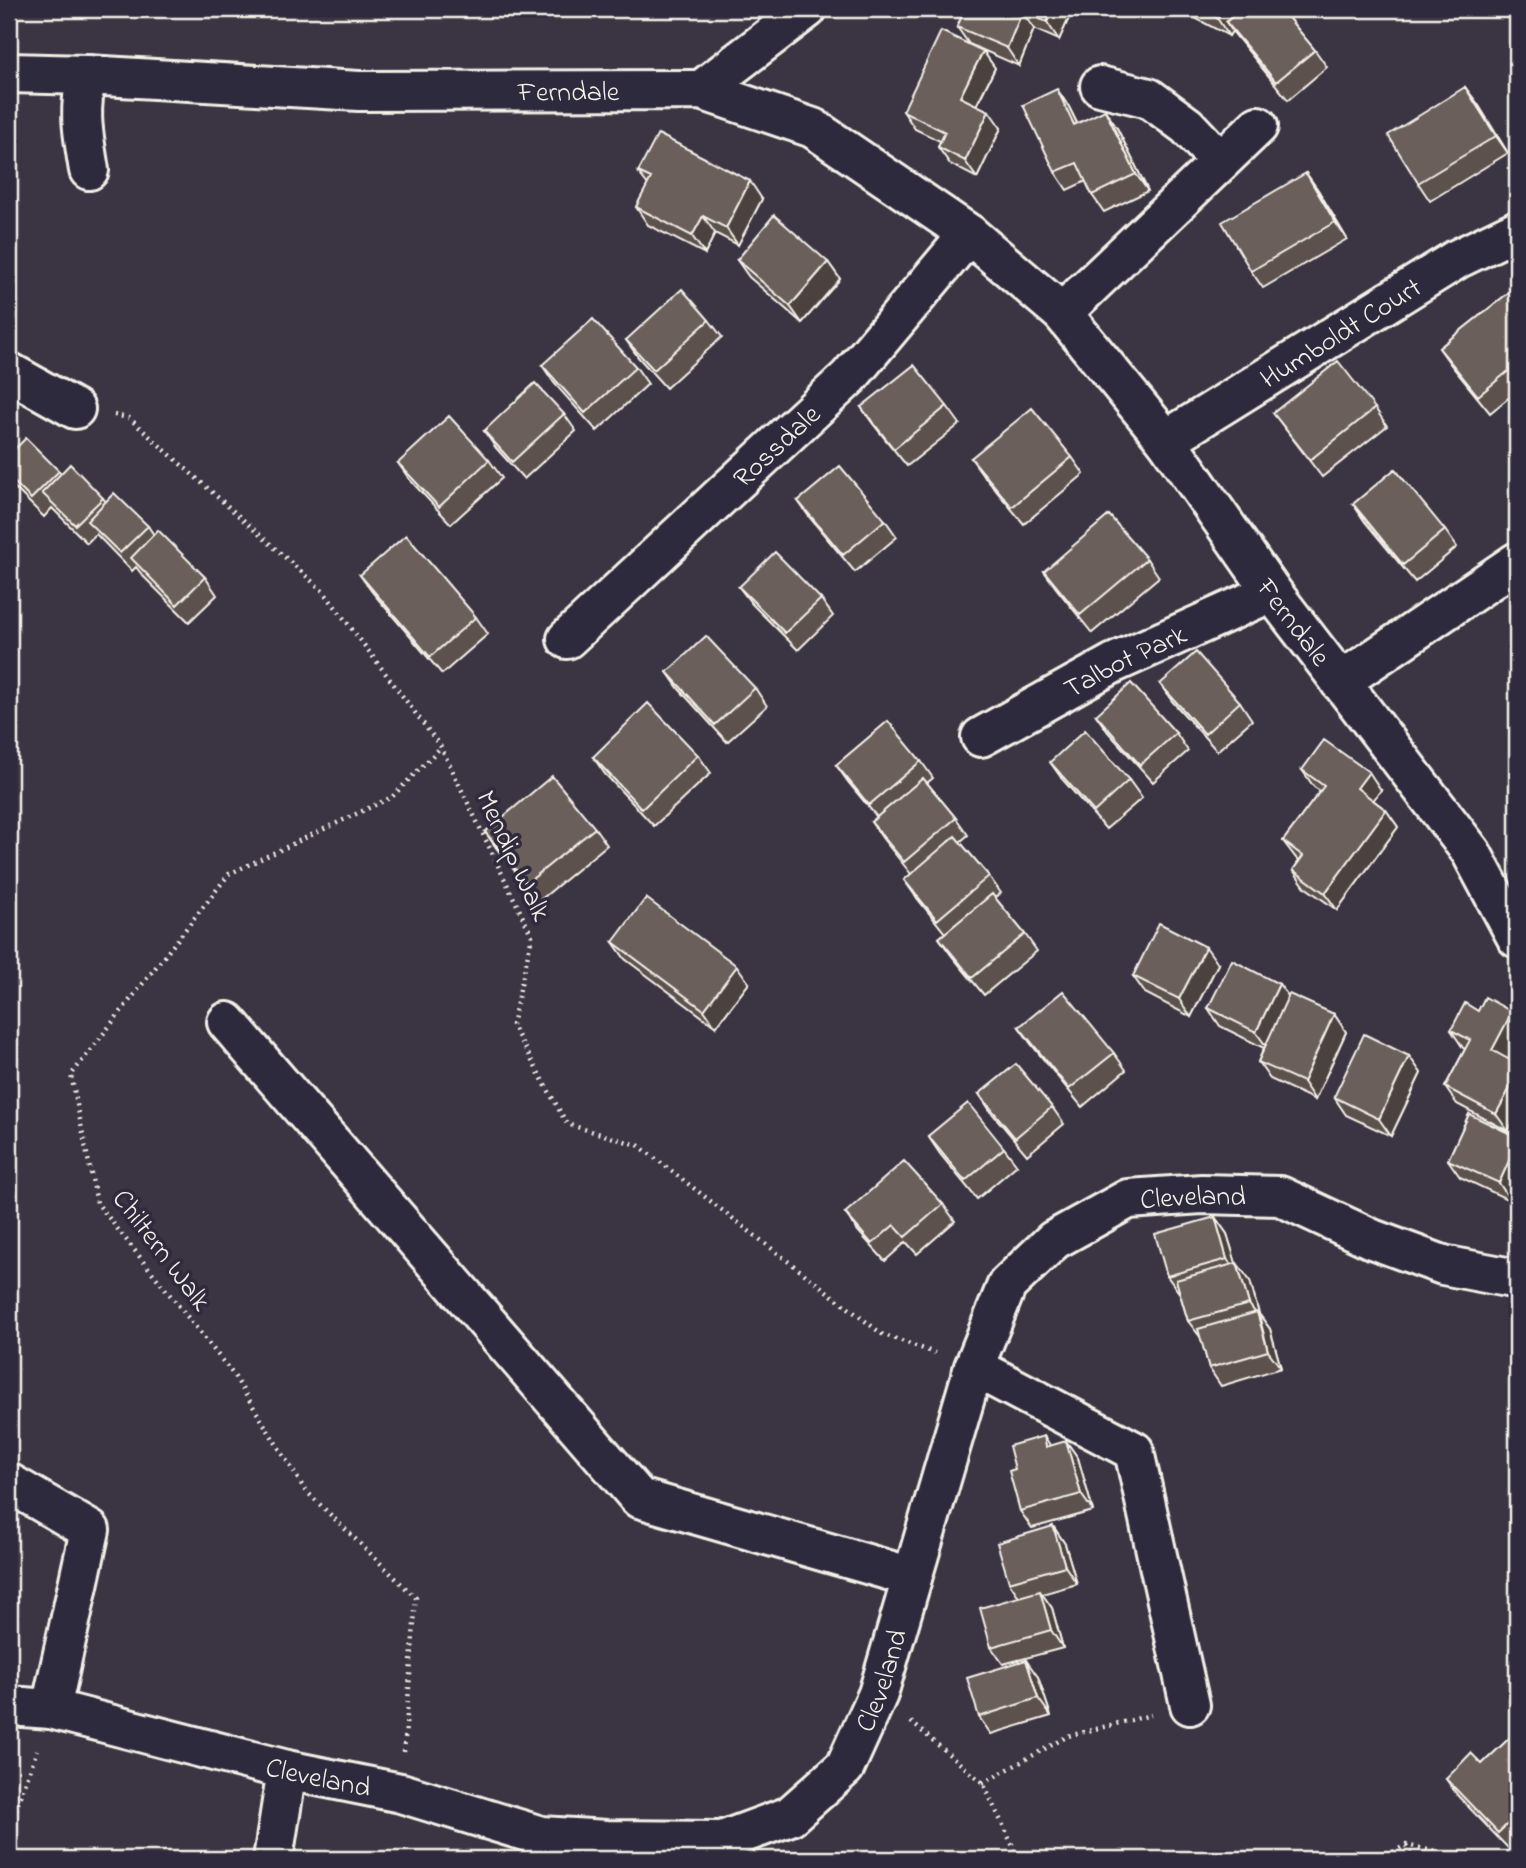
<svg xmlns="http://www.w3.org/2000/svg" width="1526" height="1868" viewBox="0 0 1526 1868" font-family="'Indie Flower',sans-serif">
<rect width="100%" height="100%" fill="#3b3443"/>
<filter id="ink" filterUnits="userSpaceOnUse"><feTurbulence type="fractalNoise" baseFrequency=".0143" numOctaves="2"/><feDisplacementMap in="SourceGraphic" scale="14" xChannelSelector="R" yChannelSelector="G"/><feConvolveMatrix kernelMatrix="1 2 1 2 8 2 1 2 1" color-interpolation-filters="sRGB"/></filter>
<g filter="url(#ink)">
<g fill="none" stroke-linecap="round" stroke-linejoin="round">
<g stroke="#f4f1e8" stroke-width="44">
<g id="minor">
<path id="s1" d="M 9,73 L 87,75 L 359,91 L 701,90 L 813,128 L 969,234 L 1062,313 L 1166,440 L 1272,592 L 1471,852 L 1517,938"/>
<path d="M 87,75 C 78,112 83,133 89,170"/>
<path d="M 1100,86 L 1149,98 L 1187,126 L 1220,161"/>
<path d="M 701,90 L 807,9"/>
<path d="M 1062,313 L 1258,126"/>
<path d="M 9,372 L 75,409"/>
<path id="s2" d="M 1166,440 L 1457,259 L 1517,230"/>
<path id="s3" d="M 567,639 L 849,377 L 969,234"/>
<path d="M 1340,682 L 1517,562"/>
<path id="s4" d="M 981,737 L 1114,663 L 1272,592"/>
<path d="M 227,1022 L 639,1498 L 912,1577"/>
<path d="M 974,1367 L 1134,1451 L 1190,1705"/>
<path d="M 9,1483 L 90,1530 L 51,1709"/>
<path id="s5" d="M 9,1706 L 51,1709 L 287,1770 L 401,1793 L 541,1836 L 607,1840 L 722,1841 L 790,1816 L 845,1767 L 878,1694 L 974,1367 L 1007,1285 L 1054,1240 L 1128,1199 L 1202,1194 L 1280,1196 L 1372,1239 L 1443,1265 L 1517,1279"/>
<path d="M 273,1859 L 287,1770"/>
</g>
</g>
<path stroke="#f4f1e8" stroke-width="4.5" stroke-dasharray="2 5" stroke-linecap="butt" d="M 114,415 L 129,418 L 324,592 L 441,747 L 532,936 L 512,1025 L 567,1124 L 638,1145 L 882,1334 L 935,1353
M 911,1722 L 983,1783 L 1019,1859
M 404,1752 L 416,1598 L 305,1490 L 233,1374 L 97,1203 L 71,1075 L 229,874 L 392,797 L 441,747
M 983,1783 L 1068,1736 L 1151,1715
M 9,1830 L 37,1750
M 1406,1846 L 1414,1859
M 1381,1859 L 1406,1845 L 1467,1859"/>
<use href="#minor" stroke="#2f2a3d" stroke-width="38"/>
</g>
<path fill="#5c514d" stroke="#f4f1e8" stroke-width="2" d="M 965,9 L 1073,9 L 1059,40 L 1034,29 L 1019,66 L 969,44 L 957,27 Z
M 1178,9 L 1281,9 L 1315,50 L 1327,67 L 1288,100 L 1232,31 L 1229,36 Z
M 983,51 L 995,68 L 977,105 L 1001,128 L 977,178 L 950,164 L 938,147 L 940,141 L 915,129 L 903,111 Z
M 1465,87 L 1508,153 L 1430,201 L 1418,183 Z
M 1069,107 L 1077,123 L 1117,128 L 1148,191 L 1104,212 L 1092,195 L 1086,181 L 1067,190 L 1055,172 Z
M 638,172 L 762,199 L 738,245 L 715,233 L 705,254 L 648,225 L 636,207 L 648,185 Z
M 1306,173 L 1318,190 L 1347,239 L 1263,288 L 1251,271 Z
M 737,260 L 828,262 L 840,279 L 802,323 L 749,277 Z
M 1517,286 L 1517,391 L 1490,413 L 1451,365 L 1439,348 Z
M 709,320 L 722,337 L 666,388 L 638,357 L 626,340 Z
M 542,365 L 636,367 L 648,384 L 597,431 L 554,383 Z
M 947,406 L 960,424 L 907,466 L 873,424 L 861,407 Z
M 1375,408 L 1387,426 L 1322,477 L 1286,430 L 1273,413 Z
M 564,414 L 576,431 L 524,479 L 496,448 L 484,431 Z
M 9,439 L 17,448 L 59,471 L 61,473 L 103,498 L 106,502 L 148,526 L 154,535 L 205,577 L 217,595 L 189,622 L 143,576 L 136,567 L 132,571 L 96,534 L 87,543 L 52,508 L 44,517 L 9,482 Z
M 1072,457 L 1084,474 L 1024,524 L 983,475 L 971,458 Z
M 489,460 L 502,478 L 451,524 L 410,480 L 398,463 Z
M 798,501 L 885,520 L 897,537 L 855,572 L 810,518 Z
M 1353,504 L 1445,530 L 1457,547 L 1415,582 L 1365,522 Z
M 1147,559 L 1159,577 L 1092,633 L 1056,588 L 1044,571 Z
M 360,575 L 476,617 L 488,634 L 442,674 L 372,592 Z
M 739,587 L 821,599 L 833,616 L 798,650 L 752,604 Z
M 667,672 L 755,688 L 767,706 L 727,742 L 679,689 Z
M 1160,684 L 1240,702 L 1252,720 L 1217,751 L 1172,701 Z
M 1096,715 L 1176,733 L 1188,751 L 1153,782 L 1108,732 Z
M 698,755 L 711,773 L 654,826 L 605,774 L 593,757 Z
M 921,761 L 933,778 L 927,783 L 956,818 L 968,835 L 960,842 L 989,876 L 1001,893 L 995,898 L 1025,934 L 1037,951 L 984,995 L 951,955 L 939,938 L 945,933 L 916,897 L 904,880 L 911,874 L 883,839 L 871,822 L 877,817 L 848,782 L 836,765 Z
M 1050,762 L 1129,780 L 1142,798 L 1106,829 L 1062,779 Z
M 1302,770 L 1381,790 L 1373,800 L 1386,810 L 1398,827 L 1337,910 L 1305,887 L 1293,870 L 1299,861 L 1296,858 L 1283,841 L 1320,791 L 1314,787 Z
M 595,828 L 607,845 L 539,901 L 497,849 L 485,832 Z
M 613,942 L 749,983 L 716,1027 L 625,959 Z
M 1218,964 L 1191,1017 L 1145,993 L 1133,976 Z
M 1279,984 L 1288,996 L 1334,1014 L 1346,1032 L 1315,1100 L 1270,1079 L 1258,1062 L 1264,1048 L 1220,1026 L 1208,1008 Z
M 1478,1011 L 1512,1012 L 1517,1019 L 1517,1043 L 1508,1059 L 1508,1131 L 1457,1104 L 1445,1087 L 1465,1049 L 1463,1048 L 1451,1030 Z
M 1019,1027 L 1114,1053 L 1126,1070 L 1082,1107 L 1031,1044 Z
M 1409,1056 L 1421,1073 L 1391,1136 L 1346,1115 L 1334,1097 Z
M 979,1094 L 1052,1107 L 1064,1124 L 1027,1155 L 991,1112 Z
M 1469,1114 L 1511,1201 L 1460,1177 L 1448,1160 Z
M 928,1136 L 1004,1148 L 1017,1165 L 977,1199 L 940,1154 Z
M 943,1204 L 955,1221 L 917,1254 L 906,1242 L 885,1261 L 858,1231 L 845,1213 Z
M 1215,1217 L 1227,1234 L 1236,1264 L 1250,1281 L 1259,1314 L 1270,1329 L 1281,1368 L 1221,1386 L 1209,1368 L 1201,1338 L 1188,1321 L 1180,1294 L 1167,1276 Z
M 1066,1441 L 1078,1458 L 1093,1511 L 1032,1528 L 1020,1511 L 1015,1469 Z
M 1053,1526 L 1065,1544 L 1077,1584 L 1042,1594 L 1052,1608 L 1063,1648 L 1003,1664 L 991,1647 L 1019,1597 L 1009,1582 Z
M 1038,1677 L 1051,1716 L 991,1734 L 979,1717 Z
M 1517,1731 L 1517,1843 L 1510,1850 L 1458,1796 L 1446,1779 L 1482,1764 Z"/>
<path fill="#4b423f" stroke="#f4f1e8" stroke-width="2" d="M 1053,9 L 1073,9 L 1059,40 L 1047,22 Z
M 1222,9 L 1243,9 L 1226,22 L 1232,31 L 1229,36 L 1217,18 Z
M 1022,12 L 1034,29 L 1019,66 L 1007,48 Z
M 983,51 L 995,68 L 972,114 L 960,97 Z
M 1465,87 L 1478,104 L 1508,153 L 1496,136 Z
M 1057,89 L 1069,107 L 1086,142 L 1074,125 Z
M 1105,110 L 1117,128 L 1148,191 L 1136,174 Z
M 989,111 L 1001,128 L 977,178 L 965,161 Z
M 1306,173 L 1318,190 L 1347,239 L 1335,222 Z
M 750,181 L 762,199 L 738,245 L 726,228 Z
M 703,216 L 715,233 L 705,254 L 692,236 Z
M 828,262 L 840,279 L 802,323 L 790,306 Z
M 1369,772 L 1381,790 L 1369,806 L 1357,788 Z
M 1386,810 L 1398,827 L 1337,910 L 1325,893 Z
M 1206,947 L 1218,964 L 1191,1017 L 1179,999 Z
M 737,966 L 749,983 L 716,1027 L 704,1010 Z
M 1279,984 L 1292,1001 L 1268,1049 L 1256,1032 Z
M 1512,1012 L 1517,1019 L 1517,1043 L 1504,1067 L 1492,1050 Z
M 1334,1014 L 1346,1032 L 1315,1100 L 1303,1082 Z
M 1409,1056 L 1421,1073 L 1391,1136 L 1379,1119 Z
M 1517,1075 L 1517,1114 L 1508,1131 L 1496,1114 Z
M 1517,1143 L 1517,1186 L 1511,1201 L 1499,1183 Z
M 1215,1217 L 1227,1234 L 1240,1276 L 1227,1259 Z
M 1237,1263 L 1250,1281 L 1259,1314 L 1270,1329 L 1281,1368 L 1268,1351 L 1260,1319 L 1249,1304 Z
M 1044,1436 L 1056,1454 L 1046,1447 Z
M 1066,1441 L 1078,1458 L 1093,1511 L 1081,1494 Z
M 1053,1526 L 1065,1544 L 1077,1584 L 1065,1566 Z
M 1040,1591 L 1052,1608 L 1063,1648 L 1051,1630 Z
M 1026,1660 L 1038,1677 L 1051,1716 L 1038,1698 Z"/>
<path fill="#6b5e5a" stroke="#f4f1e8" stroke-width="2" d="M 965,9 L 1053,9 L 1047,22 L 1022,12 L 1007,48 L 957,27 Z
M 1199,9 L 1222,9 L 1217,18 Z
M 1241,9 L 1281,9 L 1315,50 L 1276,82 L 1226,22 Z
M 941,31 L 983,51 L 960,97 L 989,111 L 965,161 L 938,147 L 945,132 L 903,111 Z
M 1465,87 L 1496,136 L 1418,183 L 1388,135 Z
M 1057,89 L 1074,125 L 1105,110 L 1136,174 L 1092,195 L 1077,163 L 1055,172 L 1023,105 Z
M 658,134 L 750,181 L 726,228 L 703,216 L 692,236 L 636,207 L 651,178 L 638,172 Z
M 1306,173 L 1335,222 L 1251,271 L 1222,222 Z
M 774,215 L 828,262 L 790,306 L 737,260 Z
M 1517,286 L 1517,364 L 1478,396 L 1439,348 Z
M 682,289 L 709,320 L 654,370 L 626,340 Z
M 593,319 L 636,367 L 585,413 L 542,365 Z
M 1338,361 L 1375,408 L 1310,460 L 1273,413 Z
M 914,365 L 947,406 L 894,449 L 861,407 Z
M 535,383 L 564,414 L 512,462 L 484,431 Z
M 1032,408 L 1072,457 L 1012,507 L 971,458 Z
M 449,416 L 489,460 L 439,507 L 398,463 Z
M 26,438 L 59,471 L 31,499 L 9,477 L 9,455 Z
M 9,439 L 15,445 L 9,451 Z
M 70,464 L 103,498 L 75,525 L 42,493 Z
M 840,466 L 885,520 L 843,555 L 798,501 Z
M 1395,469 L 1445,530 L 1403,565 L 1353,504 Z
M 114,493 L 148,526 L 120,553 L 87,521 Z
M 1109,515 L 1147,559 L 1080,615 L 1044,571 Z
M 158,530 L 205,577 L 177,605 L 131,558 Z
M 406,535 L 476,617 L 430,657 L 360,575 Z
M 775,552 L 821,599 L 785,633 L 739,587 Z
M 706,636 L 755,688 L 715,725 L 667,672 Z
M 1196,652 L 1240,702 L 1205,734 L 1160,684 Z
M 1131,683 L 1176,733 L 1140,765 L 1096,715 Z
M 648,703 L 698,755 L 642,809 L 593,757 Z
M 888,721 L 921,761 L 869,805 L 836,765 Z
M 1085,730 L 1129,780 L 1094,812 L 1050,762 Z
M 1324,740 L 1369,772 L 1357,788 L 1386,810 L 1325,893 L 1293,870 L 1303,856 L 1283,841 L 1324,786 L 1302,770 Z
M 552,776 L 595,828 L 527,883 L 485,832 Z
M 923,778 L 956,818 L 904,862 L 871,822 Z
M 955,836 L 989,876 L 937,920 L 904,880 Z
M 992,894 L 1025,934 L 972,978 L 939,938 Z
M 646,898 L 737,966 L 704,1010 L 613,942 Z
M 1159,923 L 1206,947 L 1179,999 L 1133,976 Z
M 1232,960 L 1279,984 L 1256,1032 L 1208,1008 Z
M 1063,991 L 1114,1053 L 1069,1089 L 1019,1027 Z
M 1289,994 L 1334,1014 L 1303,1082 L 1258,1062 Z
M 1485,997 L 1512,1012 L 1492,1050 L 1517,1064 L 1517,1075 L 1496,1114 L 1445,1087 L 1470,1040 L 1451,1030 L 1465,1003 L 1478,1011 Z
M 1364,1034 L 1409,1056 L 1379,1119 L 1334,1097 Z
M 1016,1064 L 1052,1107 L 1015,1138 L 979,1094 Z
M 968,1103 L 1004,1148 L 965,1181 L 928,1136 Z
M 1469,1114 L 1517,1137 L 1517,1143 L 1499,1183 L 1448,1160 Z
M 904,1161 L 943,1204 L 905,1237 L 894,1225 L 872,1244 L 845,1213 Z
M 1215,1217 L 1227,1259 L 1167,1276 L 1155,1234 Z
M 1237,1263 L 1249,1304 L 1188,1321 L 1176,1280 Z
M 1257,1312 L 1268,1351 L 1209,1368 L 1198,1329 Z
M 1044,1436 L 1046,1447 L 1066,1441 L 1081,1494 L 1020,1511 L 1009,1471 L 1015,1469 L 1009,1446 Z
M 1053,1526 L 1065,1566 L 1009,1582 L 997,1543 Z
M 1040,1591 L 1051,1630 L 991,1647 L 980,1608 Z
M 1026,1660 L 1038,1698 L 979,1717 L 967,1678 Z
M 1517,1731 L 1517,1815 L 1498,1833 L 1446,1779 L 1471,1753 L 1482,1764 Z"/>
</g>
<g text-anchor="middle" stroke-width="7" stroke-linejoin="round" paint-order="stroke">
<g font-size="28" fill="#f4f1e8" stroke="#2f2a3d">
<text dy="10" stroke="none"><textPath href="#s1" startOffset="560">Ferndale</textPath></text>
<text dy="10" stroke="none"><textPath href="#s2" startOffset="205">Humboldt Court</textPath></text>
<text dy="10" stroke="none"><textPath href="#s3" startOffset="285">Rossdale</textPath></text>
<text dy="10" stroke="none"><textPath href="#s1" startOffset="1508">Ferndale</textPath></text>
<text dy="10" stroke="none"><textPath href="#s4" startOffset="163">Talbot Park</textPath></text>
<text transform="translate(515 855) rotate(65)" y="10">Mendip Walk</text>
<text dy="10" stroke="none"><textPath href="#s5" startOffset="1600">Cleveland</textPath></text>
<text transform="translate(163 1249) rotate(53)" y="10">Chiltern Walk</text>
<text dy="10" stroke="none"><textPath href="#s5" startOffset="970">Cleveland</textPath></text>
<text dy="10" stroke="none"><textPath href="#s5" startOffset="318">Cleveland</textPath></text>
</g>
</g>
<rect width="1526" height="1868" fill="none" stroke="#2f2a3d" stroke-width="35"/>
<rect x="18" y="18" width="1491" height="1833" fill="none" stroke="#f4f1e8" stroke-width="2.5" filter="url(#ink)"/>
</svg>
